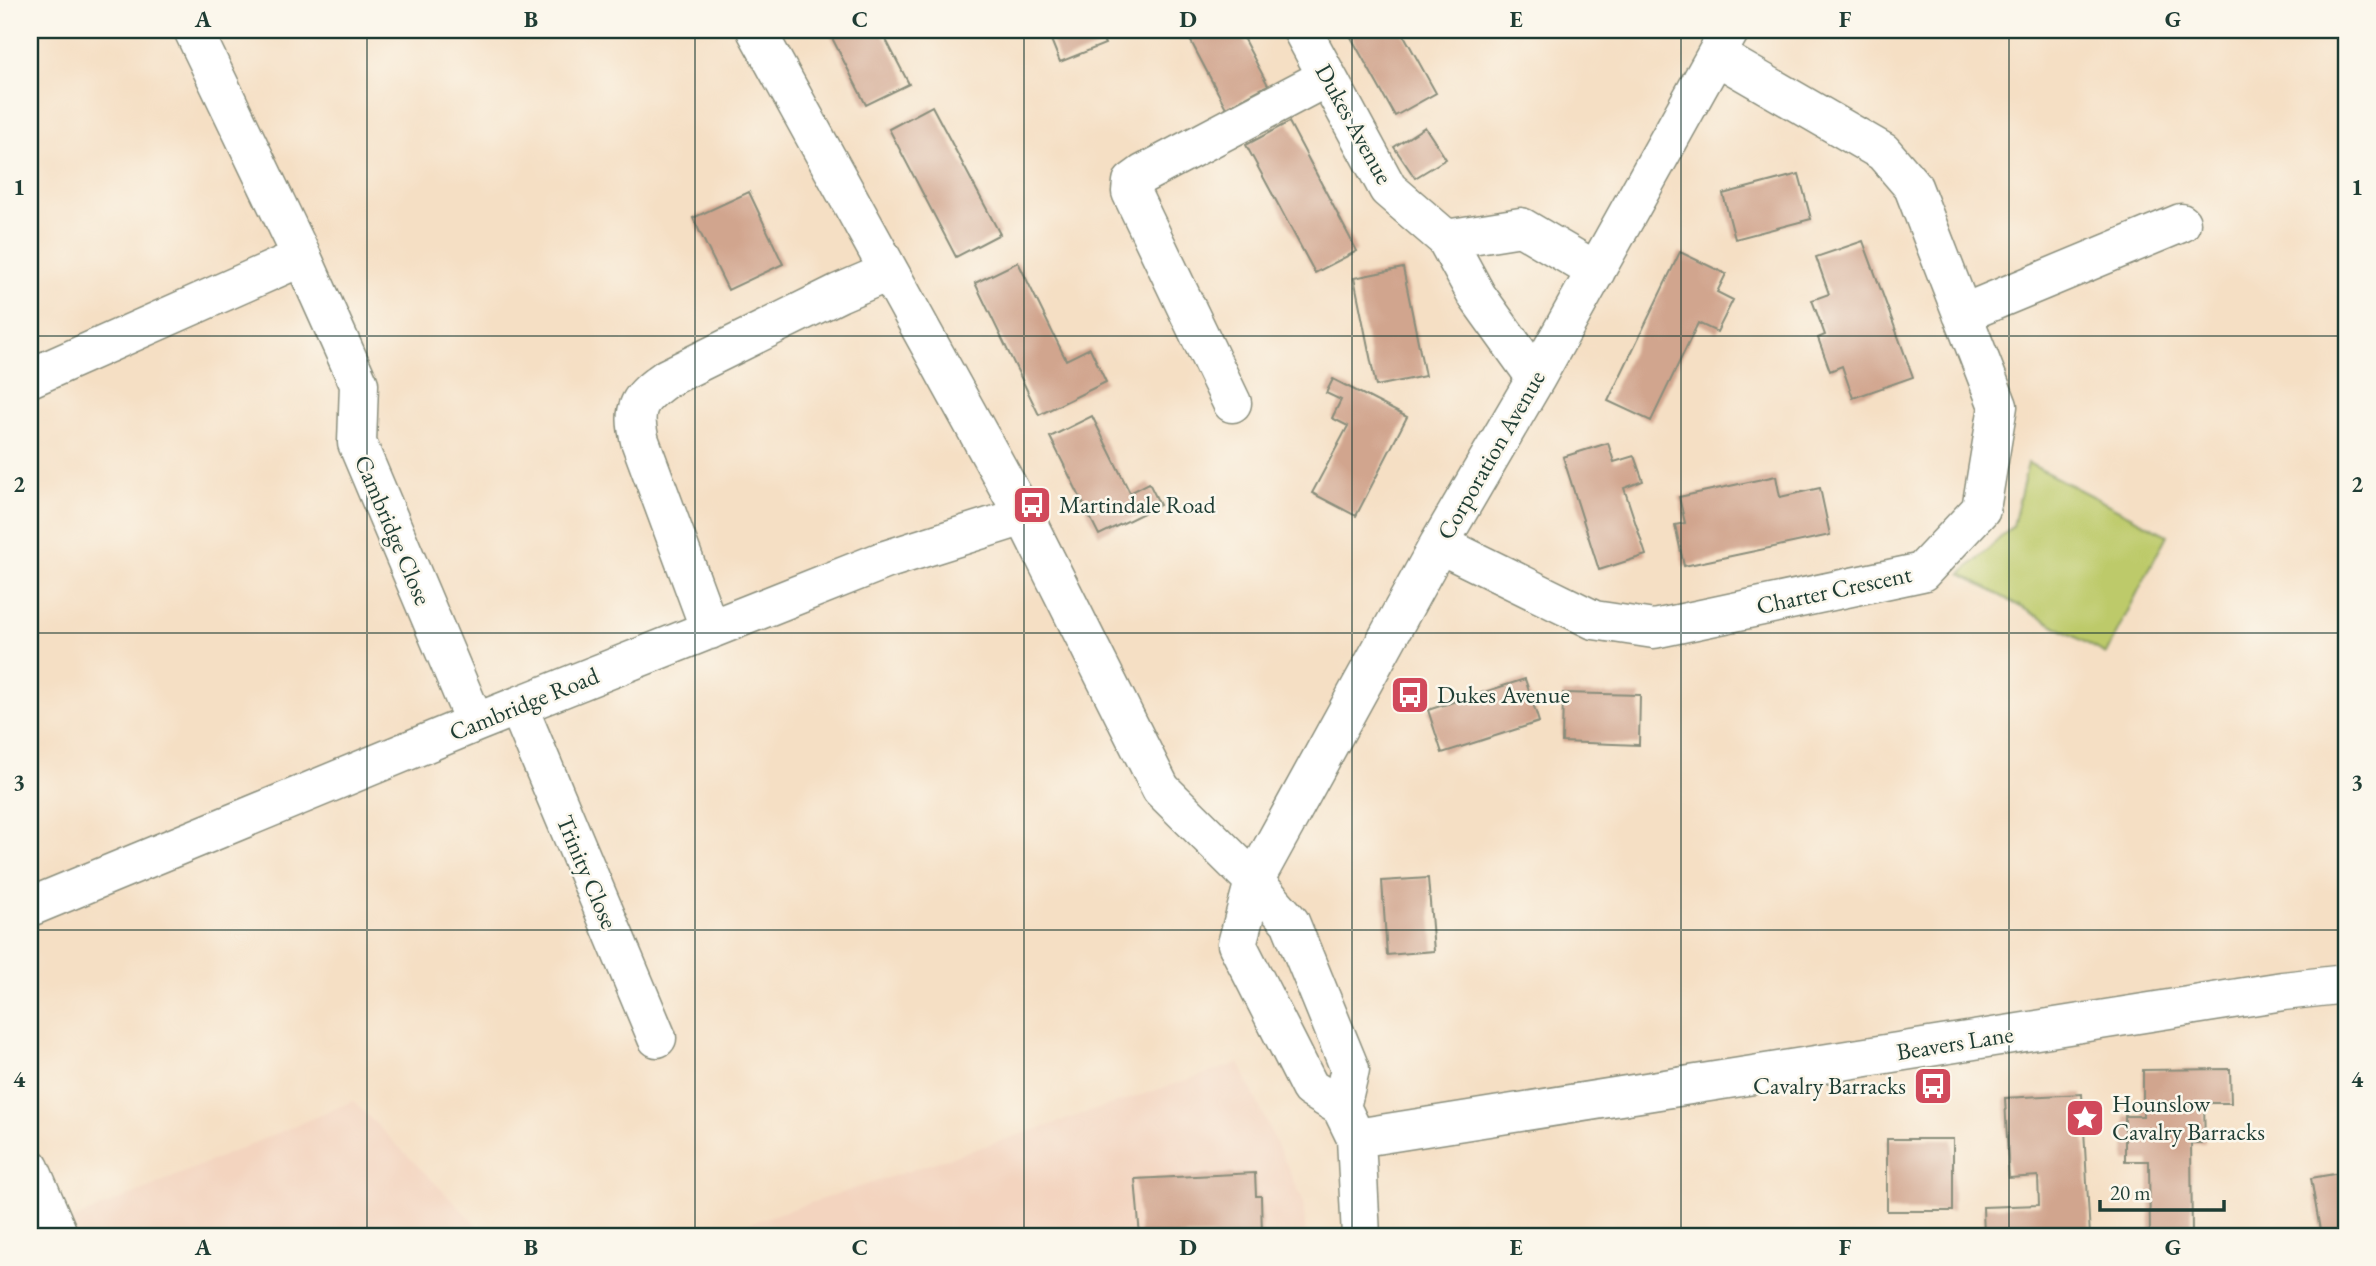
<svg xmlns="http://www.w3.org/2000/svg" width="2376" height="1266" viewBox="0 0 2376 1266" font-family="'EB Garamond',serif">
<rect width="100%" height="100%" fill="#fbf7ec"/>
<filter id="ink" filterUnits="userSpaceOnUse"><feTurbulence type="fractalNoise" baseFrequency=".0143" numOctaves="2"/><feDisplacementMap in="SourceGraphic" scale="14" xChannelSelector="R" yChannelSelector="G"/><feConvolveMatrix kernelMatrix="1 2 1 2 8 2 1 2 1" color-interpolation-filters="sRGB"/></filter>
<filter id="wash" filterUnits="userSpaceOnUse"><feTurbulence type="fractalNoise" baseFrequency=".00686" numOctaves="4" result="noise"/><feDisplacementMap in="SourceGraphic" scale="28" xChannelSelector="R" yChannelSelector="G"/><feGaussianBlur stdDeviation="1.57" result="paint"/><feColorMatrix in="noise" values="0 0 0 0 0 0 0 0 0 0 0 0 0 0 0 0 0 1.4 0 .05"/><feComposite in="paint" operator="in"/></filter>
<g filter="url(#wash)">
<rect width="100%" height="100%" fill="#f5dfc4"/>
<path fill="#f3d4bf" d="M 1239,1063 L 1303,1200 L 1306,1236 L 701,1236 L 737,1227 Z
M 353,1101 L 488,1236 L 32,1236 L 55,1227 Z"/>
<path fill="#bdca6b" stroke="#6e8450" stroke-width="2" d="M 2028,463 L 2167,535 L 2106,654 L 1961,574 L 2013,526 Z"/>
<g id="blocks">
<path fill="#d1a58e" d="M 828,30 L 881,30 L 909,84 L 866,105 Z
M 1047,30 L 1099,30 L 1105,44 L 1060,62 Z
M 1185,30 L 1239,30 L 1268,85 L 1226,108 Z
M 1347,30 L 1401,30 L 1436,93 L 1395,116 Z
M 932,106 L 1000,234 L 956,257 L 889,129 Z
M 1289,122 L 1357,251 L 1315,273 L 1246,145 Z
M 1425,127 L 1446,159 L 1415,178 L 1394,147 Z
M 1799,174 L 1811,219 L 1735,239 L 1723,194 Z
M 749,192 L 783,264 L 728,290 L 693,218 Z
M 1863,241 L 1913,377 L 1853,398 L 1842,366 L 1830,371 L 1818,338 L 1825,335 L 1812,300 L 1829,294 L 1816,257 Z
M 1680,252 L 1726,274 L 1717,292 L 1733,300 L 1717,332 L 1698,323 L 1651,421 L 1608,401 Z
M 1018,262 L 1066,360 L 1090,348 L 1106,382 L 1039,415 L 975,283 Z
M 1403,268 L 1425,376 L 1376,386 L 1354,278 Z
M 1333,379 L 1407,417 L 1356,516 L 1312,493 L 1348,426 L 1332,418 L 1341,400 L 1326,393 Z
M 1092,416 L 1130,493 L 1149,483 L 1160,505 L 1099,535 L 1050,437 Z
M 1608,443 L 1614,462 L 1634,456 L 1643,481 L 1624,488 L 1646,555 L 1599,570 L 1563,457 Z
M 1776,476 L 1780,497 L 1820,488 L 1830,535 L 1684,566 L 1675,525 L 1685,523 L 1679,497 Z
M 1525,679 L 1539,722 L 1442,753 L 1428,710 Z
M 1563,693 L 1640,695 L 1639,745 L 1562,742 Z
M 1428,878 L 1434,951 L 1387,955 L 1382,881 Z
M 2230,1069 L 2231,1103 L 2204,1103 L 2205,1143 L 2191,1143 L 2192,1236 L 2150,1236 L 2149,1161 L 2125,1161 L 2125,1116 L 2143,1116 L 2143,1070 Z
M 2082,1094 L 2090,1236 L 1984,1236 L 1983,1207 L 2039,1205 L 2038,1176 L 2009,1178 L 2005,1098 Z
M 1887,1139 L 1953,1139 L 1953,1211 L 1887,1211 Z
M 2346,1172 L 2346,1236 L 2321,1236 L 2311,1178 Z
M 1255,1173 L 1256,1196 L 1261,1196 L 1262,1236 L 1140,1236 L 1135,1179 Z"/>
</g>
</g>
<g filter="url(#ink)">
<use href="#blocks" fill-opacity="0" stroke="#8a8e7c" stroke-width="2"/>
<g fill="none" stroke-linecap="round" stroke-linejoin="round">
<g stroke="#8a8e7c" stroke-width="41">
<path id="minor" d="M 193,30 L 302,257 L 359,384 L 357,443 L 475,723
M 756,30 L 1024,516 L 1161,789 L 1254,881 L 1290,922 L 1350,1069 L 1341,1107
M 1302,30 L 1388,189 L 1446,239 L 1521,227 L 1596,271
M 1446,239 L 1477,296 L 1536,378
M 1962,314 L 2181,223
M 30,378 L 302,257
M 1232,403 L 1131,192 L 1132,182 L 1143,174 L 1327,77
M 1439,544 L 1594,620 L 1654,629 L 1922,572 L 1981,509 L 1998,406 L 1913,187 L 1883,152 L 1717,56
M 710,630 L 640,441 C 631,407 639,398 667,378 L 839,293 L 888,272
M 518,706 L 657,1038
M 30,907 L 475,723 L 885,560 L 1024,516
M 1356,1138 L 2283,991 L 2346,984
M 30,1168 L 59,1236
M 1361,1236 L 1356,1138 L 1341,1107 L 1310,1088 L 1237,944 L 1254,881 L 1439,544 L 1536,378 L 1730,30"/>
</g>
<use href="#minor" stroke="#fff" stroke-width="38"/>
</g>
</g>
<path fill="none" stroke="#1f3d34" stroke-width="2" stroke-opacity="0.55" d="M 367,30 L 367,1236M 695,30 L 695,1236M 1024,30 L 1024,1236M 1352,30 L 1352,1236M 1681,30 L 1681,1236M 2009,30 L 2009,1236M 30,336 L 2346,336M 30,633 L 2346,633M 30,930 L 2346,930"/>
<defs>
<g id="bus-square" transform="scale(2.0125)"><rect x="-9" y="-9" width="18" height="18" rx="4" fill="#d1495b" stroke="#fbf7ec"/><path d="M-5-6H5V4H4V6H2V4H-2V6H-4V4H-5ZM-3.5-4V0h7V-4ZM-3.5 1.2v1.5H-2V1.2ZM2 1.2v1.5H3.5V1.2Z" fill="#fff"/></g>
<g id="sight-square" transform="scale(2.0125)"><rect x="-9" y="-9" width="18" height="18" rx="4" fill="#d1495b" stroke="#fbf7ec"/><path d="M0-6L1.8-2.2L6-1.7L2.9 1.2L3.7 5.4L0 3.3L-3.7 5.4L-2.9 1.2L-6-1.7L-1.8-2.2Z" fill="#fff"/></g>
</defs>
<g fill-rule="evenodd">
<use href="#bus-square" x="1032" y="505"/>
<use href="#bus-square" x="1410" y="695"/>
<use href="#bus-square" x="1933" y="1086"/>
<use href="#sight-square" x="2085" y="1118"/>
</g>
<g text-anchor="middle" stroke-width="5" stroke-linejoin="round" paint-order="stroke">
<g font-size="24" fill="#1f3d34" stroke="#fbf7ec">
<text transform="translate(1354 124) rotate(61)" y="8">Dukes Avenue</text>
<text transform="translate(1491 455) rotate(-60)" y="8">Corporation Avenue</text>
<text transform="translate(393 530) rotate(67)" y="8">Cambridge Close</text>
<text transform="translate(1834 590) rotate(-12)" y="8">Charter Crescent</text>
<text transform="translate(524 704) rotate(-22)" y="8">Cambridge Road</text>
<text transform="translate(587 872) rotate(67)" y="8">Trinity Close</text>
<text transform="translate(1955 1043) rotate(-9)" y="8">Beavers Lane</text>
</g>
<g font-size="24" fill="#1f3d34" stroke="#fbf7ec" text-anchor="start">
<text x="1059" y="513">Martindale Road</text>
<text x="1437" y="703">Dukes Avenue</text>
<text x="1906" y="1094" text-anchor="end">Cavalry Barracks</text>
<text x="2112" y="1112">Hounslow<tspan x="2112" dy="28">Cavalry Barracks</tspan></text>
</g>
</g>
<rect width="2376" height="1266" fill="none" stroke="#fbf7ec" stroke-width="77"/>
<path d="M2100 1200v10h124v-10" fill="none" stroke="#1f3d34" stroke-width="3.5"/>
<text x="2110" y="1200" font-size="21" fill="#1f3d34" stroke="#fbf7ec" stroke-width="5" paint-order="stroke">20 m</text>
<rect x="38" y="38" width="2300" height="1190" fill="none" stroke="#1f3d34" stroke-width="2.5"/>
<g font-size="23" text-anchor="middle" font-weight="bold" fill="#1f3d34">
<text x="203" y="27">A</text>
<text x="531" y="27">B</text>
<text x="860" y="27">C</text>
<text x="1188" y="27">D</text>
<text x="1516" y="27">E</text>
<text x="1845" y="27">F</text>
<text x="2173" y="27">G</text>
<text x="19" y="195">1</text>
<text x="2357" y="195">1</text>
<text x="19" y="492">2</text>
<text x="2357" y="492">2</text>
<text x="19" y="790">3</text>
<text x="2357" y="790">3</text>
<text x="19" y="1087">4</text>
<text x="2357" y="1087">4</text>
<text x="203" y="1255">A</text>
<text x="531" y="1255">B</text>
<text x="860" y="1255">C</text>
<text x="1188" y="1255">D</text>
<text x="1516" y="1255">E</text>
<text x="1845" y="1255">F</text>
<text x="2173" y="1255">G</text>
</g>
</svg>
